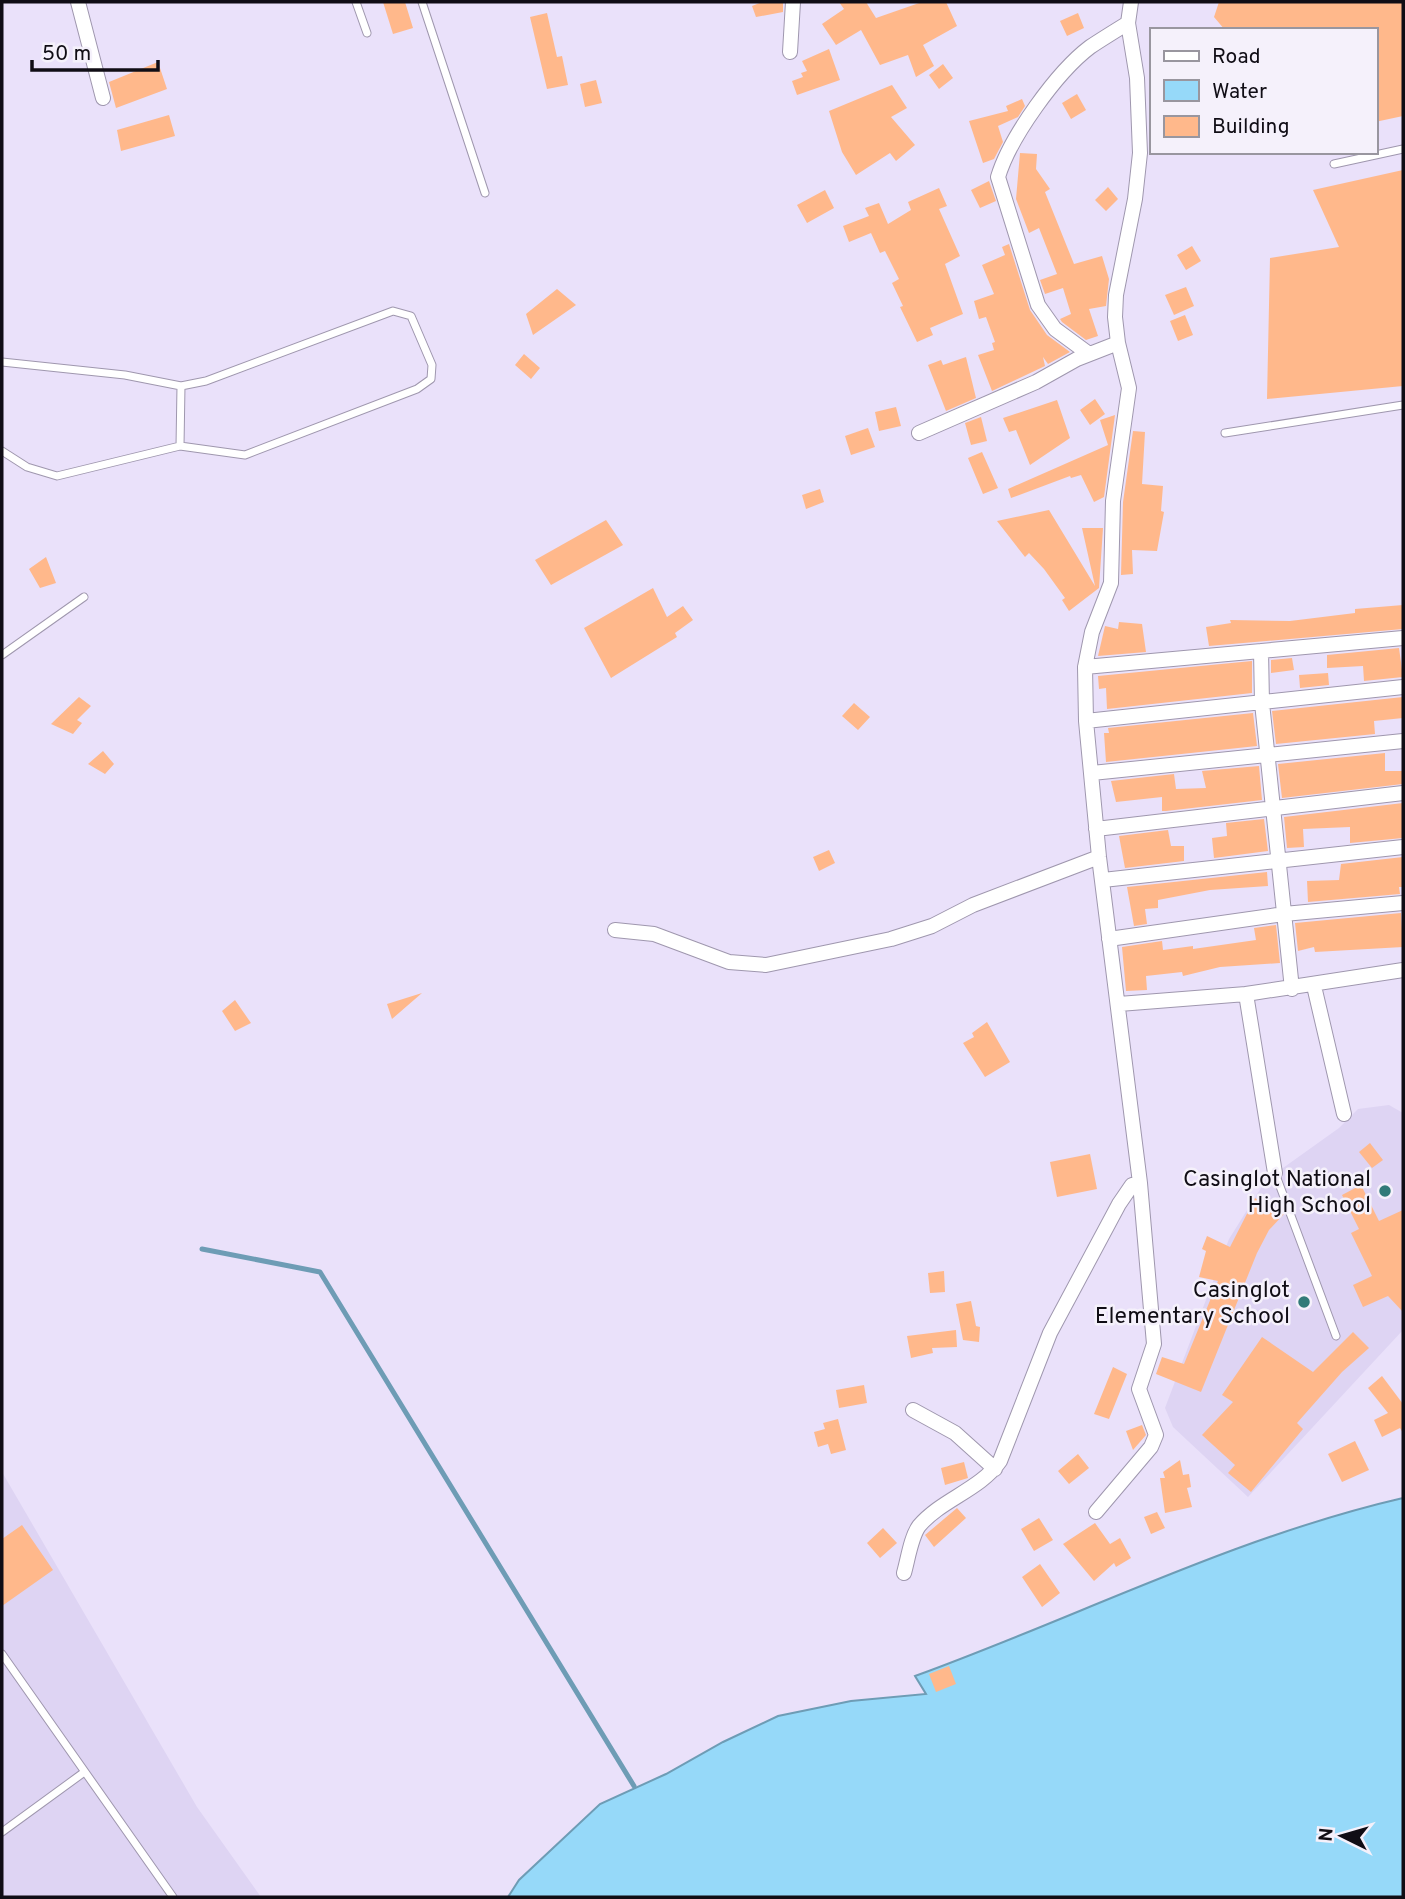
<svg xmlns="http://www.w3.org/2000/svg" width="1405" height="1899" viewBox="0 0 1405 1899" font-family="Overpass,sans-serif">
<rect width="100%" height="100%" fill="#eae1fa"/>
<path fill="#ded4f3" d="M 1389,1105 L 1403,1113 L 1403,1330 L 1248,1497 L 1173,1427 L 1165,1408 L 1229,1239 L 1266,1180 L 1339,1128 L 1358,1109 Z
M 2,1472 L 197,1807 L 261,1897 L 2,1897 Z"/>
<path fill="#96d9f9" stroke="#6e9cb5" stroke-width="2" d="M 1403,1498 L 1403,1897 L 508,1897 L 519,1880 L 600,1804 L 666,1774 L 723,1742 L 778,1716 L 851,1701 L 926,1694 L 915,1676 C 1078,1617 1234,1537 1403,1498 Z"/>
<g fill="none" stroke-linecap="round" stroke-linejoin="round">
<path stroke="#6e9cb5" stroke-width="5" d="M 202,1249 L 320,1272 L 634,1786"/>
</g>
<path fill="#ffb88b" d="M 383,2 L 405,2 L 413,28 L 393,34 Z
M 762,2 L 783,2 L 783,12 L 756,17 L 752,6 Z
M 839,2 L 866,2 L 876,18 L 922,2 L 946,2 L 957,26 L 923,45 L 934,66 L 916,77 L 908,55 L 880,65 L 861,30 L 836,45 L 822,24 L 844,9 Z
M 1219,2 L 1403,2 L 1403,116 L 1375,122 L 1375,30 L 1225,30 L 1214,17 Z
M 547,13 L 557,57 L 562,56 L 568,85 L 547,89 L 530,17 Z
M 1078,13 L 1084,28 L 1067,36 L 1060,21 Z
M 829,49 L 840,80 L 797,95 L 792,81 L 803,77 L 801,73 L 807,71 L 802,61 Z
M 158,62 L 167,89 L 116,108 L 109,82 Z
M 943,64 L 953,78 L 939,89 L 929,75 Z
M 596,80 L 602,103 L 585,107 L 580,84 Z
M 892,85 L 907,108 L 891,117 L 915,145 L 896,161 L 890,153 L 856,175 L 842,152 L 829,111 Z
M 1077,94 L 1086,110 L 1071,119 L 1062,103 Z
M 1022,99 L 1025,106 L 1018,117 L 998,126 L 1003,142 L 994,159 L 983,163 L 969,121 L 1008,111 L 1006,106 Z
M 169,115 L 175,136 L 121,151 L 117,130 Z
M 1020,153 L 1037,154 L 1036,169 L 1050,189 L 1045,192 L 1074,264 L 1102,256 L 1109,279 L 1106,306 L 1089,309 L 1098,336 L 1086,340 L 1062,322 L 1060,319 L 1071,314 L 1063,288 L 1045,294 L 1040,280 L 1057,274 L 1039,228 L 1029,233 L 1016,199 Z
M 1403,170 L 1403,386 L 1267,399 L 1270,258 L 1339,247 L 1313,190 Z
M 989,181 L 996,201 L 980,208 L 971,190 Z
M 1108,187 L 1118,199 L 1106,211 L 1095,200 Z
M 939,188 L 947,206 L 939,209 L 960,256 L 945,264 L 963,314 L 930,328 L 933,335 L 917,342 L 900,307 L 903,306 L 892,283 L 899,279 L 885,251 L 880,253 L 871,233 L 849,242 L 843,226 L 869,216 L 865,208 L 879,203 L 888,224 L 911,210 L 908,202 Z
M 825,190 L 834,208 L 807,223 L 797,205 Z
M 1009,244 L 1030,310 L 1047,335 L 1070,352 L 1048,364 L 1043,357 L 1045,366 L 992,391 L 978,355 L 994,350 L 992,343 L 995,342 L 986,317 L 979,319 L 974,301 L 994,294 L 982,265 L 1005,255 L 1002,247 Z
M 1192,246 L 1201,261 L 1186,270 L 1177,255 Z
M 1186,287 L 1194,306 L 1174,315 L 1165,295 Z
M 557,289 L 576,305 L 533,335 L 526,314 Z
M 1185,315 L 1193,335 L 1178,341 L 1170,321 Z
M 524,354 L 540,368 L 531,379 L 515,365 Z
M 966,357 L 976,398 L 946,411 L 928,365 L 941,360 L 943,365 Z
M 1095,399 L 1105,414 L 1090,425 L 1080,410 Z
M 1057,400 L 1070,438 L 1030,465 L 1016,430 L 1009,432 L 1003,418 Z
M 896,407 L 901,426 L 879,431 L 875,412 Z
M 1115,415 L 1104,497 L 1094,502 L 1081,475 L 1071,478 L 1070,476 L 1011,498 L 1008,489 L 1108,445 L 1100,420 Z
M 981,417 L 987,441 L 971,445 L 965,423 Z
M 868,428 L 875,447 L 851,455 L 845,436 Z
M 1133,431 L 1145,432 L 1142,484 L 1163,486 L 1161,511 L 1164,512 L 1157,551 L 1132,550 L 1133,574 L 1121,575 L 1123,502 Z
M 982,452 L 998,488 L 983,494 L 968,458 Z
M 820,489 L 824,502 L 806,509 L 802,495 Z
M 1049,510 L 1095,586 L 1082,528 L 1103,528 L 1099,588 L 1069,611 L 1062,600 L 1065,598 L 1044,569 L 1029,553 L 1025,557 L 997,521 Z
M 606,520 L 623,545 L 551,585 L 535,560 Z
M 46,557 L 56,583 L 40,588 L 29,569 Z
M 653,588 L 667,617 L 683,606 L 693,620 L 675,633 L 677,637 L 611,678 L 584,628 Z
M 1403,605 L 1403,629 L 1209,646 L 1206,627 L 1231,623 L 1230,620 L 1290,621 L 1355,613 L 1355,609 Z
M 1119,622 L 1142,624 L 1146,652 L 1098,656 L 1105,626 L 1118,629 Z
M 1399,648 L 1403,677 L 1364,681 L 1363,666 L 1327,668 L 1327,655 Z
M 1292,658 L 1294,670 L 1271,673 L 1271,660 Z
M 1252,661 L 1252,693 L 1107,709 L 1106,688 L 1099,689 L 1098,676 Z
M 1328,673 L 1329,685 L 1300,688 L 1299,675 Z
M 79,697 L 91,706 L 77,720 L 82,723 L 73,734 L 51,724 Z
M 1403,697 L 1403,718 L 1374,721 L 1375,734 L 1276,744 L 1272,711 Z
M 854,703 L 870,717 L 858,730 L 842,716 Z
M 1253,713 L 1257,746 L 1106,762 L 1104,733 L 1109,733 L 1108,728 Z
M 103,751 L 114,764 L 105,774 L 88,764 Z
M 1385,753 L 1385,771 L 1403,771 L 1403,784 L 1282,798 L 1278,764 Z
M 1259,766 L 1262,800 L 1166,811 L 1162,811 L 1162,797 L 1116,802 L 1111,781 L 1174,774 L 1176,789 L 1206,788 L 1202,771 Z
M 1403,803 L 1403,838 L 1350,843 L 1350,827 L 1303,829 L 1304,847 L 1287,848 L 1284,817 Z
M 1264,819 L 1268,851 L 1214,858 L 1212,838 L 1227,836 L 1226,823 Z
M 1168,830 L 1171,846 L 1184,846 L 1184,861 L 1125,868 L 1119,836 Z
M 829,850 L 835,863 L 819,871 L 813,857 Z
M 1403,857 L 1403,887 L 1399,887 L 1400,894 L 1308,902 L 1307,881 L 1339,880 L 1341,864 Z
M 1267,872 L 1268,886 L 1210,890 L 1158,900 L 1158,908 L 1145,909 L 1147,924 L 1134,926 L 1127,887 Z
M 1401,913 L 1403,947 L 1315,952 L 1314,947 L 1298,951 L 1295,923 Z
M 1276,925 L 1280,963 L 1220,967 L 1183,976 L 1182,972 L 1146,976 L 1147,990 L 1126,991 L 1122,947 L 1162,941 L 1163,950 L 1193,946 L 1193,949 L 1256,940 L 1254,928 Z
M 422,993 L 392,1019 L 387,1004 Z
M 235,1000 L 251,1023 L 235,1031 L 222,1011 Z
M 987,1022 L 1010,1062 L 985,1077 L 963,1043 L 974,1037 L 972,1033 Z
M 1370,1143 L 1383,1160 L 1372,1168 L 1359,1152 Z
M 1090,1154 L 1097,1189 L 1057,1197 L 1050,1162 Z
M 1361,1185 L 1379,1221 L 1403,1210 L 1403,1312 L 1388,1296 L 1363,1307 L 1353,1285 L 1372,1276 L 1351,1233 L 1359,1229 L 1342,1195 Z
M 1255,1198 L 1284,1214 L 1269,1230 L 1257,1253 L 1201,1392 L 1156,1374 L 1162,1357 L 1184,1364 L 1218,1281 L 1199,1277 L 1206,1251 L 1202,1249 L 1207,1236 L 1230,1247 Z
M 944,1271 L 945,1292 L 930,1293 L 928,1273 Z
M 971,1301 L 976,1326 L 980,1327 L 979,1342 L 963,1340 L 956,1304 Z
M 956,1330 L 957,1347 L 932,1348 L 933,1353 L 911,1358 L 907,1336 Z
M 1353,1332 L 1369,1348 L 1342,1372 L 1297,1423 L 1303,1429 L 1251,1492 L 1228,1473 L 1235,1465 L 1202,1435 L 1233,1402 L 1222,1395 L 1262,1337 L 1313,1372 Z
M 1113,1367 L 1127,1374 L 1109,1419 L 1094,1414 Z
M 1382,1376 L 1403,1404 L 1403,1433 L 1400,1428 L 1382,1437 L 1374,1420 L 1388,1413 L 1368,1388 Z
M 864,1385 L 867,1403 L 839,1408 L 836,1390 Z
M 838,1419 L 846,1450 L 831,1454 L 828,1444 L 818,1447 L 814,1432 L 825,1429 L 823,1423 Z
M 1142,1425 L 1146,1435 L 1133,1450 L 1126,1431 Z
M 1355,1441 L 1369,1470 L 1342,1482 L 1328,1454 Z
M 1078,1454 L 1089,1468 L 1069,1484 L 1058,1471 Z
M 1180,1460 L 1183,1475 L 1189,1474 L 1191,1487 L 1187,1488 L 1192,1507 L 1165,1513 L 1160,1478 L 1165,1478 L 1163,1472 Z
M 964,1462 L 968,1478 L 945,1485 L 941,1468 Z
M 957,1508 L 966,1518 L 934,1547 L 925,1535 Z
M 1157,1512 L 1165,1528 L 1151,1534 L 1144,1517 Z
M 1039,1518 L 1053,1540 L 1034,1551 L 1021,1529 Z
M 1095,1523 L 1110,1544 L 1120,1538 L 1131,1558 L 1116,1567 L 1114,1563 L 1094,1581 L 1063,1544 Z
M 22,1525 L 53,1570 L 2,1606 L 2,1539 Z
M 883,1528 L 897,1543 L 880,1558 L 867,1543 Z
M 1040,1564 L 1060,1593 L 1042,1607 L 1022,1577 Z
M 949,1666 L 956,1684 L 936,1692 L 929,1674 Z"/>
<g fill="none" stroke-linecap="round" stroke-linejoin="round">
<g stroke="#9f97ae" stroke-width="9">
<path id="lane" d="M 356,2 L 367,33
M 422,2 L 485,193
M 1334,164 L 1403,149
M 2,362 L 125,375 L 181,386 L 206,381 L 393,311 L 411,316 L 432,365 L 431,379 L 417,389 L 245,455 L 180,446 L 57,476 L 27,467 L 2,451
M 1225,433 L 1403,405
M 180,446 L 181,386
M 2,655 L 84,597
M 1275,1173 L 1336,1336
M 2,1654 L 173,1897
M 2,1832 L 83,1773"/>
</g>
<g stroke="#9f97ae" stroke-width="16">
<path id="street" d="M 78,2 L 103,98
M 790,52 L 793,2
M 1089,354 L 1055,329 L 1038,305 L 998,177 C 1010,137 1057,72 1090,47 C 1102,39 1115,31 1128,23
M 919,433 L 1036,382 L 1077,359 L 1118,343
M 1261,651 L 1262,703 L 1292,989
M 1085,667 L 1403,638
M 1086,721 L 1403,687
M 1092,773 L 1403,741
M 1096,829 L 1403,793
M 1103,880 L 1403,847
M 615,930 L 654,934 L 729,962 L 766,965 L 891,939 L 932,926 L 973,905 L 1099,857
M 1109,939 L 1284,914 L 1403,903
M 1314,986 L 1344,1114
M 1246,994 L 1275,1173
M 1119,1004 L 1246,994 L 1403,970
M 913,1410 L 955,1433 L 995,1469
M 1096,1512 L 1151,1447 L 1156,1435 L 1139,1389 L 1154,1344 L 1140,1183 L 1099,857 L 1086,721 L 1085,667 L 1092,632 L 1111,583 L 1113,501 L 1129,388 L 1118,343 L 1115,317 L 1116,295 L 1135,199 L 1140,153 L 1137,78 L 1128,23 L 1131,2
M 904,1573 C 908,1559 911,1537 919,1526 C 942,1499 980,1490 1000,1461 L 1050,1333 L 1119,1204 L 1132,1185 L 1140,1183"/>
</g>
<use href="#lane" stroke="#fff" stroke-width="7"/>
<use href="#street" stroke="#fff" stroke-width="14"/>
</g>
<g fill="#317a78" stroke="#f5f1fb" stroke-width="2.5">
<circle cx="1385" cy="1191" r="7"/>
<circle cx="1304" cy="1302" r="7"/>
</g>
<g text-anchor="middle" stroke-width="5" stroke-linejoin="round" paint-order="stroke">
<g font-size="23" fill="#100d15" stroke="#f5f1fb" text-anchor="end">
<text x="1371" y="1186">Casinglot National<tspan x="1371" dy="26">High School</tspan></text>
<text x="1290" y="1297">Casinglot<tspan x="1290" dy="26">Elementary School</tspan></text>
</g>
</g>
<rect width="1405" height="1899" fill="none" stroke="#100d15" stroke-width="7"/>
<rect x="1150" y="28" width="228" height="126" fill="#f5f1fb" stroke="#99969f" stroke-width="2"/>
<rect x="1164" y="51" width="35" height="10" fill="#ffffff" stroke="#99969f" stroke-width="2"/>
<text x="1212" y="63" font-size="21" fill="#100d15">Road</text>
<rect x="1164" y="80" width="35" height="21" fill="#96d9f9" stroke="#99969f" stroke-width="2"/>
<text x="1212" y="98" font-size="21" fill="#100d15">Water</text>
<rect x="1164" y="116" width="35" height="21" fill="#ffb88b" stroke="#99969f" stroke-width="2"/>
<text x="1212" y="133" font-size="21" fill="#100d15">Building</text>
<g transform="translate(1342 1836) rotate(275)" stroke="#f5f1fb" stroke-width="5" paint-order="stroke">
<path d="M0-5L12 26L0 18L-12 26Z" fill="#100d15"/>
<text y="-10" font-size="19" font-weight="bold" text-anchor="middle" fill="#100d15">N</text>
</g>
<path d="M32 60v10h126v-10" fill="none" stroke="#100d15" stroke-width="3.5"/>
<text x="42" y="60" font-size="21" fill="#100d15" stroke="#f5f1fb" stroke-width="5" paint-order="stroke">50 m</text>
</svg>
